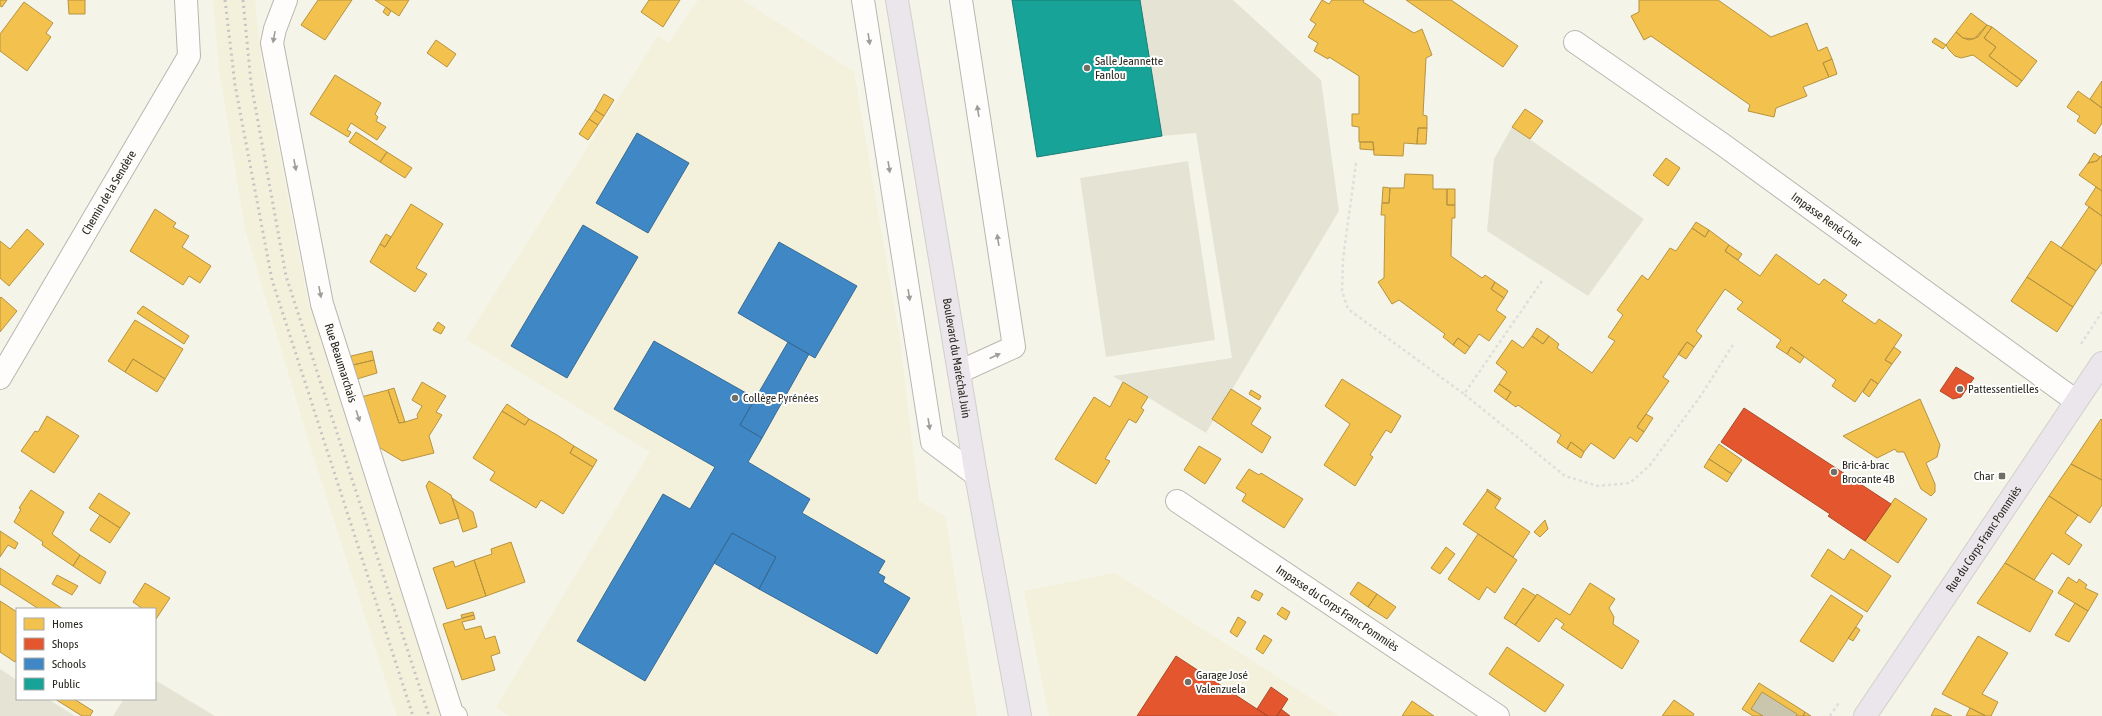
<svg xmlns="http://www.w3.org/2000/svg" width="2102" height="716" viewBox="0 0 2102 716" font-family="'Asap Condensed',sans-serif">
<rect width="100%" height="100%" fill="#f5f4e9"/>
<path fill="#f3f0db" d="M 213,0 L 255,0 L 261,58 L 308,302 L 440,716 L 397,716 L 310,446 L 245,229 L 219,69 Z
M 698,0 L 743,0 L 854,72 L 900,341 L 919,501 L 945,516 L 977,716 L 509,716 L 496,707 L 650,452 L 466,339 L 658,36 L 669,43 Z
M 1115,573 L 1339,716 L 1049,716 L 1024,591 Z"/>
<path fill="#e5e4d4" d="M 1140,0 L 1233,0 L 1321,80 L 1339,211 L 1206,433 L 1113,376 L 1232,358 L 1196,133 L 1162,136 Z
M 1512,127 L 1644,219 L 1588,296 L 1487,231 L 1494,159 Z
M 1188,161 L 1215,340 L 1106,357 L 1080,178 Z
M 0,669 L 17,680 L 17,699 L 48,699 L 75,716 L 0,716 Z
M 155,680 L 215,716 L 113,716 L 124,699 L 155,699 Z"/>
<path fill="#cac6ae" d="M 1762,692 L 1797,714 L 1796,716 L 1763,716 L 1751,709 Z"/>
<path fill="#f2c14e" stroke="#b69340" d="M 0,0 L 7,0 L 2,7 L 0,6 Z
M 68,0 L 85,0 L 85,14 L 69,14 Z
M 318,0 L 352,0 L 325,40 L 301,25 Z
M 375,0 L 409,0 L 399,16 Z
M 649,0 L 680,0 L 663,27 L 641,12 Z
M 1322,0 L 1329,4 L 1332,0 L 1364,0 L 1363,2 L 1414,33 L 1422,29 L 1432,55 L 1426,58 L 1423,115 L 1427,116 L 1427,128 L 1418,128 L 1417,144 L 1404,143 L 1403,156 L 1374,155 L 1373,142 L 1359,142 L 1359,127 L 1352,126 L 1352,114 L 1359,114 L 1359,76 L 1329,57 L 1328,59 L 1314,51 L 1318,43 L 1308,37 L 1316,24 L 1310,20 Z
M 1406,0 L 1451,0 L 1518,46 L 1503,67 Z
M 1639,0 L 1718,0 L 1771,37 L 1807,23 L 1818,51 L 1827,47 L 1832,59 L 1823,63 L 1829,77 L 1803,87 L 1807,96 L 1776,108 L 1774,117 L 1748,111 L 1750,105 L 1651,36 L 1644,40 L 1631,16 L 1639,12 Z
M 24,2 L 53,23 L 46,33 L 51,37 L 27,71 L 0,51 L 0,34 Z
M 386,7 L 391,11 L 388,16 L 383,12 Z
M 1971,13 L 1987,25 L 1978,37 L 1969,40 L 1963,38 L 1956,32 Z
M 1987,25 L 1992,27 L 1984,38 L 1996,47 L 1989,56 L 2022,81 L 2017,87 L 1973,55 L 1961,58 L 1955,56 L 1949,50 L 1946,45 L 1956,32 L 1963,38 L 1974,39 Z
M 1992,27 L 2037,61 L 2022,81 L 1989,56 L 1996,47 L 1984,38 Z
M 1935,38 L 1946,45 L 1943,49 L 1932,42 Z
M 436,40 L 456,54 L 447,67 L 427,53 Z
M 1832,59 L 1837,74 L 1829,77 L 1823,63 Z
M 335,75 L 381,103 L 375,114 L 378,117 L 376,121 L 386,127 L 377,140 L 351,123 L 347,130 L 351,132 L 348,137 L 310,114 Z
M 2102,81 L 2102,108 L 2090,99 Z
M 2078,91 L 2102,108 L 2102,123 L 2095,134 L 2077,121 L 2080,116 L 2067,107 Z
M 604,94 L 614,100 L 604,116 L 595,110 Z
M 1525,109 L 1543,121 L 1530,139 L 1512,127 Z
M 595,110 L 604,116 L 598,125 L 589,119 Z
M 589,119 L 598,125 L 588,140 L 579,134 Z
M 1418,128 L 1427,128 L 1426,144 L 1417,144 Z
M 356,132 L 387,152 L 380,162 L 349,142 Z
M 1360,142 L 1373,142 L 1374,150 L 1360,149 Z
M 387,152 L 412,168 L 405,178 L 380,162 Z
M 2094,153 L 2100,157 L 2097,161 L 2088,163 Z
M 2102,155 L 2102,191 L 2079,175 L 2088,163 L 2097,161 Z
M 1666,158 L 1680,168 L 1668,186 L 1653,175 Z
M 1405,174 L 1433,175 L 1433,189 L 1447,189 L 1447,205 L 1455,205 L 1455,218 L 1452,218 L 1451,256 L 1482,278 L 1485,275 L 1495,282 L 1491,289 L 1504,298 L 1496,310 L 1506,317 L 1489,341 L 1479,334 L 1470,347 L 1458,338 L 1453,345 L 1443,337 L 1445,334 L 1399,300 L 1392,304 L 1378,282 L 1384,278 L 1385,215 L 1381,215 L 1382,203 L 1389,203 L 1390,188 L 1404,188 Z
M 1383,187 L 1390,188 L 1389,203 L 1382,203 Z
M 2096,187 L 2102,191 L 2102,216 L 2085,204 Z
M 1447,189 L 1455,189 L 1455,205 L 1447,205 Z
M 411,204 L 443,224 L 416,268 L 427,274 L 415,292 L 370,262 L 380,244 L 385,247 Z
M 2089,207 L 2102,216 L 2102,263 L 2096,271 L 2061,248 Z
M 155,209 L 176,223 L 173,227 L 189,236 L 182,247 L 211,266 L 200,283 L 189,276 L 183,285 L 130,251 Z
M 1696,222 L 1709,230 L 1705,237 L 1692,228 Z
M 1692,228 L 1705,237 L 1709,230 L 1729,245 L 1725,251 L 1760,276 L 1776,254 L 1819,285 L 1824,279 L 1847,295 L 1842,301 L 1875,324 L 1879,319 L 1902,335 L 1885,360 L 1892,364 L 1878,384 L 1871,379 L 1855,402 L 1832,386 L 1836,380 L 1791,347 L 1787,354 L 1776,347 L 1781,340 L 1737,309 L 1743,302 L 1725,289 L 1696,331 L 1702,336 L 1694,347 L 1687,342 L 1663,377 L 1669,381 L 1637,427 L 1644,432 L 1637,442 L 1630,437 L 1614,459 L 1591,443 L 1584,452 L 1571,442 L 1567,449 L 1557,442 L 1561,435 L 1518,405 L 1516,407 L 1506,400 L 1511,392 L 1499,384 L 1507,372 L 1496,363 L 1512,340 L 1523,348 L 1532,336 L 1543,344 L 1549,336 L 1559,344 L 1557,348 L 1592,373 L 1615,341 L 1608,337 L 1623,315 L 1617,310 L 1642,275 L 1648,280 L 1670,248 L 1676,251 Z
M 27,229 L 44,244 L 9,286 L 0,278 L 0,241 L 10,249 Z
M 386,234 L 391,237 L 385,247 L 380,244 Z
M 2051,241 L 2096,271 L 2073,307 L 2027,277 Z
M 1729,245 L 1742,254 L 1738,260 L 1725,251 Z
M 2027,277 L 2073,307 L 2057,332 L 2011,301 Z
M 1495,282 L 1508,291 L 1504,298 L 1491,289 Z
M 1,297 L 17,311 L 0,332 L 0,298 Z
M 143,306 L 189,336 L 184,344 L 137,313 Z
M 135,320 L 183,349 L 165,379 L 133,359 L 125,372 L 108,361 Z
M 438,322 L 445,327 L 441,334 L 433,330 Z
M 1537,328 L 1549,336 L 1543,344 L 1532,336 Z
M 1458,338 L 1470,347 L 1465,354 L 1453,345 Z
M 1687,342 L 1694,347 L 1686,359 L 1678,354 Z
M 1791,347 L 1804,357 L 1800,363 L 1787,354 Z
M 1894,347 L 1901,352 L 1892,364 L 1885,360 Z
M 372,351 L 374,360 L 353,365 L 351,356 Z
M 133,359 L 165,379 L 157,392 L 125,372 Z
M 374,360 L 377,373 L 357,379 L 353,365 Z
M 1342,379 L 1401,416 L 1391,433 L 1386,430 L 1370,455 L 1373,457 L 1355,486 L 1324,465 L 1350,424 L 1325,406 Z
M 1871,379 L 1878,384 L 1869,397 L 1863,392 Z
M 422,382 L 446,396 L 436,412 L 442,415 L 429,436 L 434,453 L 402,461 L 377,446 L 361,397 L 388,390 L 399,423 L 405,422 L 418,418 L 417,415 L 422,406 L 412,400 Z
M 1123,382 L 1148,397 L 1141,408 L 1144,410 L 1136,423 L 1129,419 L 1105,459 L 1110,461 L 1096,484 L 1055,459 L 1094,397 L 1110,407 Z
M 1499,384 L 1511,392 L 1506,400 L 1494,391 Z
M 394,388 L 405,422 L 399,423 L 388,390 Z
M 1231,389 L 1261,408 L 1251,424 L 1271,437 L 1262,453 L 1212,419 Z
M 1251,390 L 1261,396 L 1259,400 L 1249,394 Z
M 1920,399 L 1940,445 L 1937,457 L 1926,463 L 1935,484 L 1935,492 L 1931,496 L 1921,489 L 1904,452 L 1897,452 L 1895,449 L 1877,458 L 1843,436 Z
M 507,404 L 529,419 L 525,425 L 502,411 Z
M 502,411 L 525,425 L 529,419 L 557,435 L 574,446 L 570,453 L 593,467 L 563,514 L 541,500 L 536,508 L 490,480 L 495,472 L 473,458 Z
M 1646,414 L 1653,418 L 1644,432 L 1637,427 Z
M 47,416 L 79,436 L 54,473 L 21,451 L 35,431 L 38,432 Z
M 2101,419 L 2102,420 L 2102,480 L 2071,464 Z
M 1571,442 L 1584,452 L 1581,458 L 1567,449 Z
M 1719,444 L 1742,460 L 1732,474 L 1709,459 Z
M 574,446 L 597,460 L 593,467 L 570,453 Z
M 1199,446 L 1221,459 L 1205,484 L 1184,470 Z
M 1709,459 L 1732,474 L 1727,482 L 1704,467 Z
M 2071,464 L 2102,480 L 2102,505 L 2090,523 L 2049,496 Z
M 1249,469 L 1259,475 L 1261,473 L 1303,499 L 1284,528 L 1242,501 L 1246,494 L 1236,488 Z
M 429,481 L 451,495 L 459,518 L 440,524 L 426,486 Z
M 1487,489 L 1501,498 L 1500,500 L 1487,491 Z
M 31,490 L 64,512 L 52,534 L 80,555 L 73,566 L 42,545 L 43,542 L 14,522 L 21,509 L 19,508 Z
M 1487,491 L 1500,500 L 1495,508 L 1530,532 L 1513,557 L 1463,524 Z
M 99,493 L 130,513 L 120,528 L 89,508 Z
M 2049,496 L 2078,515 L 2065,533 L 2082,545 L 2069,565 L 2052,553 L 2034,580 L 2005,563 Z
M 452,498 L 473,512 L 477,527 L 463,532 Z
M 1895,498 L 1927,519 L 1898,563 L 1865,541 Z
M 100,515 L 120,528 L 110,543 L 90,530 Z
M 1545,520 L 1548,529 L 1540,537 L 1534,532 Z
M 0,531 L 18,543 L 15,549 L 8,545 L 0,557 Z
M 1478,534 L 1517,560 L 1495,593 L 1487,587 L 1479,600 L 1448,579 Z
M 511,542 L 525,582 L 486,596 L 474,560 L 492,554 L 491,549 Z
M 1446,547 L 1455,554 L 1440,574 L 1431,568 Z
M 1828,549 L 1844,560 L 1851,549 L 1891,576 L 1867,612 L 1811,576 Z
M 80,555 L 106,572 L 100,584 L 73,566 Z
M 474,560 L 486,596 L 447,609 L 433,568 L 453,561 L 455,567 Z
M 2005,563 L 2053,591 L 2030,632 L 1977,603 Z
M 0,568 L 63,609 L 39,609 L 0,584 Z
M 57,575 L 78,586 L 72,595 L 52,584 Z
M 2068,577 L 2077,583 L 2079,579 L 2087,585 L 2085,588 L 2098,594 L 2088,611 L 2058,593 Z
M 1358,582 L 1377,594 L 1368,607 L 1350,594 Z
M 145,583 L 170,598 L 156,619 L 155,609 L 143,609 L 133,602 Z
M 1590,583 L 1615,599 L 1609,608 L 1614,617 L 1613,624 L 1639,641 L 1622,669 L 1561,628 L 1564,624 L 1556,618 L 1539,642 L 1515,625 L 1537,594 L 1570,615 Z
M 1523,588 L 1536,596 L 1515,625 L 1504,618 Z
M 1255,590 L 1263,594 L 1259,601 L 1251,597 Z
M 1377,594 L 1396,607 L 1387,619 L 1368,607 Z
M 1831,595 L 1863,616 L 1833,662 L 1800,641 Z
M 0,601 L 17,612 L 17,659 L 15,662 L 0,652 Z
M 2075,603 L 2088,611 L 2069,642 L 2055,635 Z
M 1282,607 L 1290,612 L 1286,620 L 1277,614 Z
M 473,612 L 474,615 L 462,618 L 461,615 Z
M 474,615 L 475,619 L 462,622 L 465,630 L 481,626 L 485,639 L 495,636 L 500,653 L 491,656 L 495,670 L 462,680 L 443,624 Z
M 1238,617 L 1246,622 L 1237,637 L 1230,632 Z
M 1856,627 L 1860,630 L 1853,641 L 1848,638 Z
M 1264,635 L 1272,640 L 1263,654 L 1256,649 Z
M 1978,636 L 2008,653 L 1982,694 L 1998,702 L 1991,716 L 1986,716 L 1942,694 Z
M 1507,647 L 1564,685 L 1545,712 L 1489,674 Z
M 1759,683 L 1805,712 L 1803,716 L 1796,716 L 1797,714 L 1762,692 L 1751,709 L 1763,716 L 1753,716 L 1742,709 Z
M 55,699 L 74,699 L 93,711 L 90,716 L 82,716 Z
M 1674,700 L 1694,714 L 1693,716 L 1662,716 Z
M 1412,701 L 1434,716 L 1402,716 Z
M 1935,708 L 1952,716 L 1931,716 Z
M 1970,708 L 1986,716 L 1966,716 Z
M 1805,712 L 1811,716 L 1803,716 Z"/>
<path fill="#e4572e" stroke="#ac492a" d="M 1956,367 L 1974,378 L 1961,397 L 1953,399 L 1940,391 Z
M 1744,408 L 1891,504 L 1865,541 L 1828,516 L 1830,514 L 1721,442 Z
M 1176,656 L 1257,709 L 1268,716 L 1137,716 Z
M 1271,687 L 1288,699 L 1277,716 L 1268,716 L 1257,709 Z
M 1281,709 L 1290,716 L 1277,716 Z"/>
<path fill="#3f88c5" stroke="#386b94" d="M 637,133 L 689,163 L 648,233 L 596,203 Z
M 583,225 L 638,257 L 567,378 L 511,346 Z
M 779,242 L 857,286 L 815,358 L 738,313 Z
M 654,341 L 755,398 L 740,425 L 762,438 L 748,462 L 810,499 L 802,513 L 885,561 L 878,573 L 885,577 L 883,582 L 910,598 L 877,654 L 759,589 L 776,557 L 732,533 L 645,681 L 577,641 L 663,494 L 690,509 L 715,467 L 614,409 Z
M 788,342 L 809,354 L 762,438 L 740,425 Z
M 732,533 L 776,557 L 759,589 L 714,563 Z"/>
<path fill="#17a398" stroke="#1c7e74" d="M 1012,0 L 1140,0 L 1162,136 L 1037,157 Z"/>
<g fill="none" stroke-linecap="round" stroke-linejoin="round">
<g stroke="#b8b7ae" stroke-width="24">
<g id="minor">
<path id="s1" d="M 286,0 L 275,29 L 272,43 L 322,304 L 452,713 L 456,716"/>
<path d="M 863,0 L 932,442 L 976,475"/>
<path id="s2" d="M 1575,42 L 1722,144 L 2076,401"/>
<path d="M 959,372 L 1014,347 L 961,0"/>
<path id="s3" d="M 0,378 L 189,56 L 186,0"/>
<path id="s4" d="M 1177,501 L 1498,716"/>
</g>
</g>
<g stroke="#d0d0ca" stroke-width="24">
<g id="major">
<path id="s5" d="M 897,0 L 976,475 L 1020,716"/>
<path id="s6" d="M 1865,716 L 2102,363"/>
</g>
</g>
<path stroke="#dfdfdb" stroke-width="2.5" stroke-dasharray="3 3" stroke-linecap="butt" d="M 1356,163 L 1343,259 L 1342,291 L 1348,309 L 1464,394
M 1542,281 L 1464,394 L 1565,476 L 1598,486 L 1630,483 L 1650,465 L 1702,394 L 1734,343
M 2081,344 L 2102,312
M 1830,716 L 1840,701"/>
<use href="#minor" stroke="#fefdfc" stroke-width="22"/>
<use href="#major" stroke="#eae6ec" stroke-width="22"/>
<path stroke="#c5c4c2" stroke-width="3" stroke-dasharray="2 4" stroke-linecap="butt" d="M 225,0 L 235,85 L 272,280 L 413,716
M 243,0 L 251,83 L 286,276 L 429,716"/>
</g>
<defs><path id="oneway-solid" d="M-6-.8H1V-3.2L6.5 0L1 3.2V.8H-6Z"/></defs>
<g fill="#9e9d99">
<use href="#oneway-solid" transform="translate(274 37) rotate(100)"/>
<use href="#oneway-solid" transform="translate(869 39) rotate(81)"/>
<use href="#oneway-solid" transform="translate(978 111) rotate(-99)"/>
<use href="#oneway-solid" transform="translate(295 165) rotate(79)"/>
<use href="#oneway-solid" transform="translate(889 167) rotate(81)"/>
<use href="#oneway-solid" transform="translate(998 240) rotate(-99)"/>
<use href="#oneway-solid" transform="translate(320 292) rotate(79)"/>
<use href="#oneway-solid" transform="translate(909 295) rotate(81)"/>
<use href="#oneway-solid" transform="translate(995 356) rotate(-24)"/>
<use href="#oneway-solid" transform="translate(358 416) rotate(72)"/>
<use href="#oneway-solid" transform="translate(929 424) rotate(81)"/>
</g>
<g fill="#706f66" stroke="#fff" stroke-width="1.5">
<circle cx="1087" cy="68" r="4"/>
<circle cx="1960" cy="389" r="4"/>
<circle cx="735" cy="398" r="4"/>
<circle cx="1834" cy="472" r="4"/>
<rect x="1998" y="472" width="8" height="8" rx="2"/>
<circle cx="1188" cy="682" r="4"/>
</g>
<g text-anchor="middle" stroke-width="4" stroke-linejoin="round" paint-order="stroke">
<g font-size="12" fill="#292820" stroke="#fff" text-anchor="start">
<text x="1095" y="65">Salle Jeannette<tspan x="1095" dy="14">Fanlou</tspan></text>
<text x="1968" y="393">Pattessentielles</text>
<text x="743" y="402">Collège Pyrénées</text>
<text x="1842" y="469">Bric-à-brac<tspan x="1842" dy="14">Brocante 4B</tspan></text>
<text x="1994" y="480" text-anchor="end">Char</text>
<text x="1196" y="679">Garage José<tspan x="1196" dy="14">Valenzuela</tspan></text>
</g>
<g font-size="12" fill="#292820" stroke="#fff">
<text dy="4" stroke="none"><textPath href="#s3" startOffset="215">Chemin de la Sendère</textPath></text>
<text dy="4" stroke="none"><textPath href="#s2" startOffset="308">Impasse René Char</textPath></text>
<text dy="4" stroke="none"><textPath href="#s5" startOffset="363">Boulevard du Maréchal Juin</textPath></text>
<text dy="4" stroke="none"><textPath href="#s1" startOffset="373">Rue Beaumarchais</textPath></text>
<text dy="4" stroke="none"><textPath href="#s6" startOffset="213">Rue du Corps Franc Pommiès</textPath></text>
<text dy="4" stroke="none"><textPath href="#s4" startOffset="193">Impasse du Corps Franc Pommiès</textPath></text>
</g>
</g>
<rect x="16" y="608" width="140" height="92" fill="#ffffff" stroke="#a9a9a6"/>
<rect x="24" y="618" width="20" height="12" fill="#f2c14e" stroke="#a9a9a6"/>
<text x="52" y="628" font-size="12" fill="#292820">Homes</text>
<rect x="24" y="638" width="20" height="12" fill="#e4572e" stroke="#a9a9a6"/>
<text x="52" y="648" font-size="12" fill="#292820">Shops</text>
<rect x="24" y="658" width="20" height="12" fill="#3f88c5" stroke="#a9a9a6"/>
<text x="52" y="668" font-size="12" fill="#292820">Schools</text>
<rect x="24" y="678" width="20" height="12" fill="#17a398" stroke="#a9a9a6"/>
<text x="52" y="688" font-size="12" fill="#292820">Public</text>
</svg>
